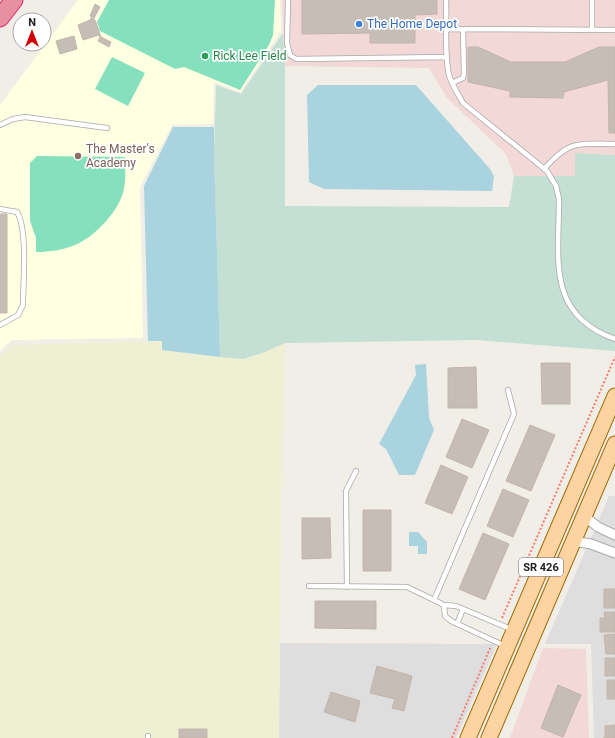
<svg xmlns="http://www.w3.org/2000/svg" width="615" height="738" viewBox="0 0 615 738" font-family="Roboto,sans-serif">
<rect width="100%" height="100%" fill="#f1eee7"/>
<path fill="#dfdede" d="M 609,496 L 615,496 L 615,738 L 594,738 L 591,644 L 545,644 Z
M 280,643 L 497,644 L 456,738 L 279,738 Z"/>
<path fill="#f2d8d7" d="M 282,0 L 615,0 L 615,155 L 575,153 L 575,176 L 514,176 L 506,154 L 447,98 L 429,68 L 285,66 Z
M 543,648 L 586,649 L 589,738 L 510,738 Z"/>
<path fill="#ffffe2" d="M 78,0 L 280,0 L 281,31 L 240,92 L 214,82 L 213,124 L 172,125 L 140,187 L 143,338 L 12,340 L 0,351 L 0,105 Z"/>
<path fill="#eef0d3" d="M 162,341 L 162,350 L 243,359 L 265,352 L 285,343 L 281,498 L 279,738 L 0,738 L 0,356 L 11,345 Z"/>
<path fill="#c4dfd3" d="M 283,33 L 285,66 L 285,206 L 509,207 L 514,176 L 575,176 L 575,153 L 615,155 L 615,351 L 477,340 L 285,343 L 265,352 L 243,359 L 220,357 L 214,151 L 216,85 L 241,94 Z"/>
<path fill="#85e0bd" d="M 109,0 L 275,0 L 273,35 L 269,45 L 240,90 L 184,67 L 175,69 L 100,31 L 97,22 Z
M 112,57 L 145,73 L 128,106 L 95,89 Z
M 37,156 L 125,157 C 125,167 126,178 124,188 C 121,209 95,237 75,245 C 62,250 50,252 36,252 L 36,238 L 30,221 L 30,163 Z"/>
<path fill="#a8d3df" d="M 318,85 L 416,85 L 490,169 L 494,176 L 492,191 L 324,189 L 309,182 L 307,95 Z
M 173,127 L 214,127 L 214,151 L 220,357 L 162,350 L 162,341 L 148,341 L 144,186 Z
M 426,364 L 429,418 L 434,430 L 415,475 L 399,475 L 386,449 L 379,444 L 416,375 L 415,365 Z
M 409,532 L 418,532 L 427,542 L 427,554 L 418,554 L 418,546 L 409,546 Z"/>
<path fill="#c6beb6" stroke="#c3b4a9" d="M 302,0 L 437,0 L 437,14 L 415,15 L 415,43 L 370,43 L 370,33 L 302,34 Z
M 95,4 L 100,7 L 93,20 L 95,20 L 101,37 L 111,42 L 109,47 L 98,41 L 100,37 L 99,35 L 83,40 L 78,25 L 90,20 L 92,17 L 90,16 Z
M 74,36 L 77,49 L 60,54 L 56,41 Z
M 468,47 L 478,47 L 511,62 L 565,62 L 599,47 L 615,47 L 615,133 L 609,133 L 608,80 L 564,92 L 563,98 L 510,97 L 510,91 L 468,82 Z
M 0,214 L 7,214 L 7,313 L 0,313 Z
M 541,363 L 570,363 L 570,404 L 542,404 Z
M 476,367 L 477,408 L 448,408 L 448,368 Z
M 462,419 L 489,430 L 472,468 L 446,457 Z
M 530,425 L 555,435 L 531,491 L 506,481 Z
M 441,465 L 468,477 L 452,514 L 425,503 Z
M 503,489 L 529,500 L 513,537 L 487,526 Z
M 363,510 L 391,510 L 391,571 L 363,571 Z
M 302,518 L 330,518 L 331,558 L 302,559 Z
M 483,533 L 509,544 L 485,600 L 459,589 Z
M 604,589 L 615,589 L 615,608 L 604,608 Z
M 315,601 L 376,601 L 376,629 L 315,628 Z
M 604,612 L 615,612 L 615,632 L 600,632 L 600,618 L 605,618 Z
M 615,634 L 615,654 L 606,654 L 604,635 Z
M 605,658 L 615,658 L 615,676 L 605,676 Z
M 377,666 L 412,676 L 404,711 L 392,708 L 395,699 L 370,693 Z
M 607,680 L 615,680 L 615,699 L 607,699 Z
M 558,685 L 581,695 L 563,737 L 541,728 Z
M 331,692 L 360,701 L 355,722 L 324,712 Z
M 615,725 L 615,738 L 603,738 L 605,738 L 605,726 Z
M 179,729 L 207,729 L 207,738 L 179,738 Z"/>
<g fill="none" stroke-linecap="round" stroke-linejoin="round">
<g stroke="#a8a8a8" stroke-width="6">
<path id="lane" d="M 288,0 L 287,43 L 290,55 L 296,59 L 447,57
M 446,0 C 447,24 444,52 449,75 C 452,85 458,94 463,103 L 547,171 L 556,186 L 559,199 C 559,260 546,314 615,339
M 592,0 L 592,30
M 448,29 L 615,30
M 452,83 L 463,78 L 464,74 L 463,29
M 0,125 L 13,119 L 25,117 L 107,128
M 544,169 C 571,139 577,144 615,144
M 0,209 L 17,212 C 28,230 23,283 23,305 L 18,315 L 0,325
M 508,390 L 514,414 L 434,600 L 444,605 L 456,606 L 513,630
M 309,586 L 407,587 L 434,600
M 347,587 L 346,491 L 356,471
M 444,605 L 445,616 L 451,621 L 505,646
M 457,624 L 463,609
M 148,738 L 148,736"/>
</g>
<g stroke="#a8a8a8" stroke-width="11">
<path id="street" d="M 584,516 L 598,527 L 615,535
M 573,541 L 591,544 L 615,553"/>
</g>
<g stroke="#9d6800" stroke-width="17">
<path id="primary" d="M 468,738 L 615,396
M 489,738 L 615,444"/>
</g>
<g stroke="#dd2666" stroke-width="19">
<path id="highway" d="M 0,18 L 14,0"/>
</g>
<path stroke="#fb7c6e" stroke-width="2" stroke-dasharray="2 2" stroke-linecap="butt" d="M 502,618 L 615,357
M 452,738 L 491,646"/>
<use href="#lane" stroke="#fff" stroke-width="4.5"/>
<use href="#street" stroke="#fff" stroke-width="9"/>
<use href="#primary" stroke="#fdd4a1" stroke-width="15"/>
<use href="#highway" stroke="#e88fa0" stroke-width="17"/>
</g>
<circle fill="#3f7fe0" stroke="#fff" stroke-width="1.5" cx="359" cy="24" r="4"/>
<circle fill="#2e9e5b" stroke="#fff" stroke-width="1.5" cx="205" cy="56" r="4"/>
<circle fill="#8d6e63" stroke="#fff" stroke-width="1.5" cx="78" cy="156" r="4"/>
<g text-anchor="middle" stroke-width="3.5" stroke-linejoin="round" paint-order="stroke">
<rect fill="#fff" stroke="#646464" stroke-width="1" x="519" y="558" width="44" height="18" rx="3"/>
<g font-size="11" font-weight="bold" fill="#212121">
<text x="541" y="571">SR 426</text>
</g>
<g font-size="12" fill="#366cbe" stroke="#fff" text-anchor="start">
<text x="367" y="28">The Home Depot</text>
</g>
<g font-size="12" fill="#27864d" stroke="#fff" text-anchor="start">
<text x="213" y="60">Rick Lee Field</text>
</g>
<g font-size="12" fill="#785e54" stroke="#fff" text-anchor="start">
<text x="86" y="153">The Master's<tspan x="86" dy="14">Academy</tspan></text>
</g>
</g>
<g transform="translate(32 32)"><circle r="19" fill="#ffffff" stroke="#a6a6a6"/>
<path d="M0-3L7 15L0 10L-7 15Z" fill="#d10001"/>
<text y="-6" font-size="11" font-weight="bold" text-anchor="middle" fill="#212121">N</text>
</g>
</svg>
